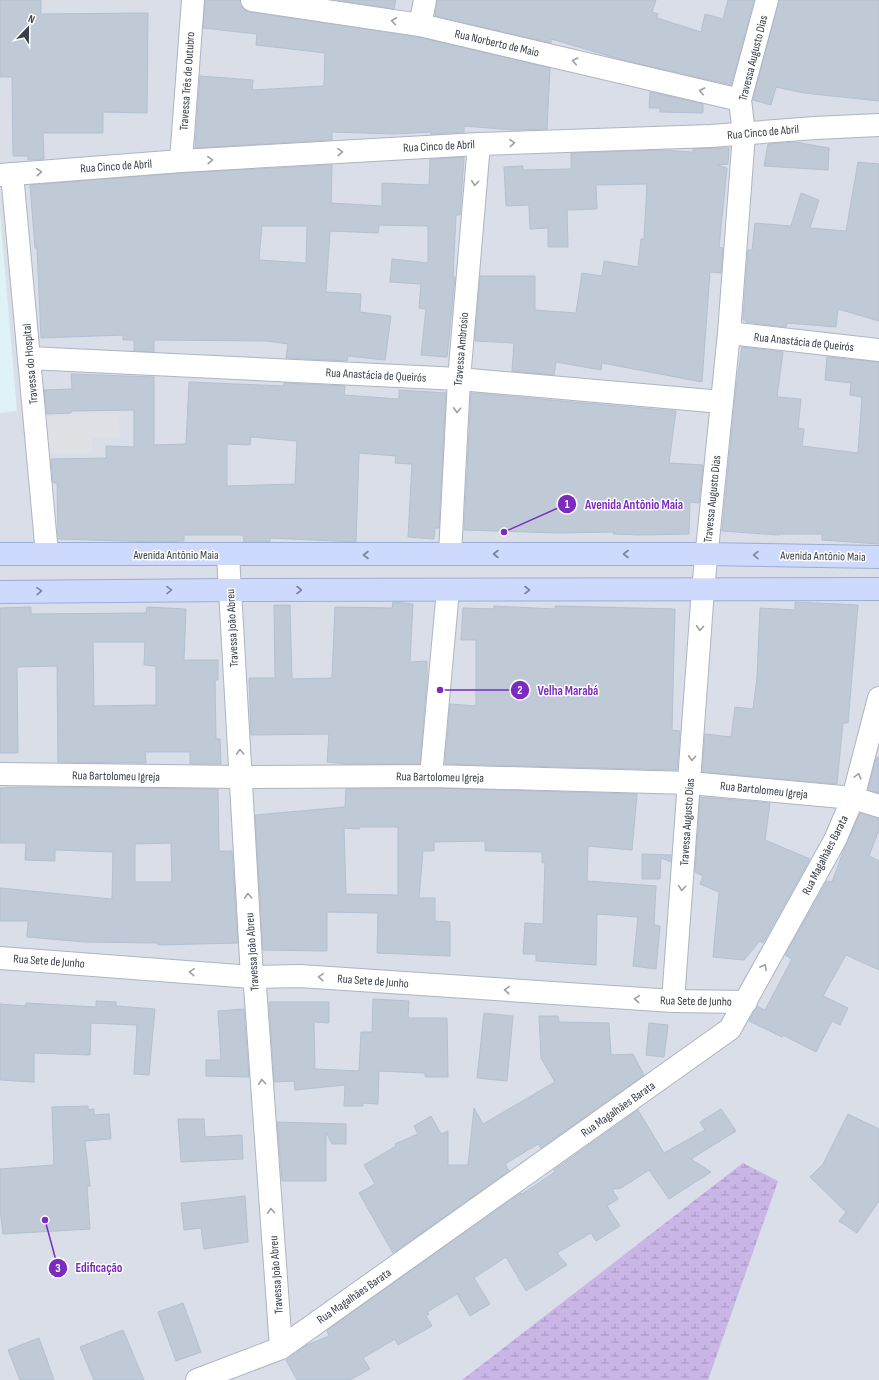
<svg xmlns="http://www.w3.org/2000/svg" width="879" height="1380" viewBox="0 0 879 1380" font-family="'Sofia Sans Condensed',sans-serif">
<defs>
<pattern id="wetland-marsh" width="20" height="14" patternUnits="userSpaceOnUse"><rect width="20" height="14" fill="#cab5e7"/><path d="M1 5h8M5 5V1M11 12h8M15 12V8" fill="none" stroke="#a595bd"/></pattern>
</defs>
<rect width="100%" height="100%" fill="#ebeef5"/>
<path fill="#d9dee9" d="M 0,0 L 879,0 L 879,1380 L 0,1380 Z"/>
<path fill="#dff2f5" d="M 0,212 L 17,411 L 0,413 Z"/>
<path fill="url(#wetland-marsh)" d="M 743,1163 L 778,1181 L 708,1380 L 462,1380 Z"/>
<path fill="#dfe1e4" d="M 119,414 L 120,438 L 92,438 L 92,453 L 46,454 L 45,416 Z"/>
<path fill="#c0cad6" stroke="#b4c0d1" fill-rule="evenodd" d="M 0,0 L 41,0 L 41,14 L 148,13 L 147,113 L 103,112 L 103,133 L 43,133 L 44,159 L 28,160 L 28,156 L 13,156 L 12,77 L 0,77 Z
M 205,0 L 240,0 L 244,10 L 250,12 L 418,37 L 550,68 L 547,129 L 513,130 L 464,126 L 464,132 L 431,134 L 431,132 L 393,134 L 332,132 L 332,140 L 195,148 L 200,76 L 253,80 L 252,90 L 324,86 L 325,53 L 256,45 L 257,34 L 203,28 Z
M 337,0 L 396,0 L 394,9 Z
M 437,0 L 656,0 L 652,12 L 658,14 L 657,18 L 701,32 L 705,14 L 723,19 L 728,0 L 754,0 L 731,85 L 623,60 L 551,39 L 551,43 L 435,16 Z
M 779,0 L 879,0 L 879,101 L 804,93 L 776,87 L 771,105 L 753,100 Z
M 650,92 L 703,104 L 703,113 L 660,112 L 660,108 L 649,108 Z
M 795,142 L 829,148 L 828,170 L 764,166 L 768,144 Z
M 722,148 L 729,148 L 728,164 L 718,165 L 727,168 L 719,247 L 723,248 L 721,273 L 710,272 L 702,382 L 602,363 L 601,370 L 556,362 L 554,375 L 512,371 L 514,343 L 475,341 L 480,276 L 535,276 L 535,310 L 576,313 L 582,273 L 602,276 L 604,261 L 638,267 L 641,239 L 644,239 L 647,184 L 596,185 L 597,209 L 567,210 L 568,247 L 548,247 L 548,228 L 530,229 L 529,205 L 506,206 L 504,167 L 523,166 L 523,170 L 571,169 L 571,153 L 660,150 L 693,152 L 693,149 Z
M 464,157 L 460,215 L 456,215 L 453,277 L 455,277 L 447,357 L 421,355 L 426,309 L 419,308 L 421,284 L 390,282 L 392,259 L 428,263 L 428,226 L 379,225 L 378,233 L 330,231 L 326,292 L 361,294 L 360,312 L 391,316 L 385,360 L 348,356 L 347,361 L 286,358 L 288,344 L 267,341 L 154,340 L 154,352 L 134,351 L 134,340 L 123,340 L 123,335 L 41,338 L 37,248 L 35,248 L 30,185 L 182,173 L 332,165 L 331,203 L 382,206 L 382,183 L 429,185 L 430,159 ZM 262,226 L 307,226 L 306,263 L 259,260 Z
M 858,162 L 879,164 L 879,321 L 838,309 L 836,327 L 787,323 L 786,327 L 746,322 L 746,320 L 743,320 L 748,250 L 752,250 L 755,223 L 791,226 L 801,193 L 819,200 L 810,228 L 846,231 Z
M 742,347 L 783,352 L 777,397 L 801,399 L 798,428 L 804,429 L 802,446 L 858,453 L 862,397 L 850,395 L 851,383 L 825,380 L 827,357 L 879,362 L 879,544 L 822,540 L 822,534 L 779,534 L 779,535 L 722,531 L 736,387 Z
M 71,374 L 154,377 L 154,445 L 186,444 L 189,382 L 284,386 L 284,383 L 345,386 L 344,395 L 399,399 L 399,390 L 446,393 L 439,528 L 435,528 L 434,539 L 408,537 L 412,464 L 395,463 L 396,456 L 359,453 L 356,542 L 270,538 L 270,542 L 244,542 L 243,535 L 184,535 L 184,541 L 156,542 L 58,539 L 57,483 L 53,483 L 51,459 L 106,458 L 106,446 L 134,447 L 134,410 L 71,411 L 71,413 L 47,414 L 44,390 L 72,389 ZM 251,437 L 297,441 L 295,484 L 227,486 L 227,444 L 250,445 Z
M 471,393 L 676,411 L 669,463 L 703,465 L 699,503 L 690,502 L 689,534 L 641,535 L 613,534 L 614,532 L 557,533 L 464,530 Z
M 393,602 L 413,604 L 410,662 L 427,661 L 427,678 L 420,764 L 347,764 L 327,762 L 329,734 L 251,735 L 249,678 L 275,678 L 274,605 L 290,605 L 292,679 L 332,678 L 335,607 L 392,608 Z
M 795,602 L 858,605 L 848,723 L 843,723 L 837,784 L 702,772 L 705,734 L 731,737 L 735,707 L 753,709 L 757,677 L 760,608 L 795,610 Z
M 494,606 L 555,609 L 555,606 L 675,609 L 672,730 L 680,731 L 677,770 L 445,764 L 450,704 L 476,706 L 476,640 L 461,640 L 463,608 L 494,609 Z
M 31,607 L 31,614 L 146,613 L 147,607 L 186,609 L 184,660 L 218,660 L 218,680 L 215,680 L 216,739 L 220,739 L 221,764 L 190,764 L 190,752 L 145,752 L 146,763 L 58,762 L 57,666 L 17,667 L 18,753 L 0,753 L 0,608 ZM 93,642 L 145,642 L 144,665 L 156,666 L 156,705 L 94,706 Z
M 879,757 L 879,793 L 868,790 L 876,758 Z
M 27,787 L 218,789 L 219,851 L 232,851 L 238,943 L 158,945 L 158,943 L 85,942 L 27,937 L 28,921 L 0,921 L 0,888 L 112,899 L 113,852 L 55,850 L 55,861 L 25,860 L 26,843 L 0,843 L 0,788 ZM 171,843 L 172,882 L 135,882 L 135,844 Z
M 431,788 L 637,794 L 632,850 L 588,846 L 587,881 L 656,886 L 654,925 L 660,926 L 656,969 L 633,966 L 638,917 L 597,914 L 596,965 L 536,961 L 536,954 L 523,954 L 525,923 L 543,924 L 545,863 L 542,863 L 542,852 L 485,851 L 485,841 L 434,842 L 434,851 L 423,851 L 419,898 L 435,898 L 435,921 L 450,922 L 450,956 L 377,953 L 378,913 L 327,912 L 327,951 L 263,950 L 255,815 L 345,807 L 346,789 ZM 360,827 L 398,827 L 398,895 L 346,894 L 344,828 L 359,829 Z
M 700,797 L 770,803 L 765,840 L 810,859 L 763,943 L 760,941 L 744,960 L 713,957 L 719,892 L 700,884 L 703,876 L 695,872 Z
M 860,813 L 879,818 L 879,830 L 869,856 L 879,861 L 879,970 L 846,955 L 823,996 L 848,1008 L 840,1025 L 832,1021 L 816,1052 L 783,1035 L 782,1037 L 749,1021 L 757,1006 L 765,1010 L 792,959 L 785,955 L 827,881 L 832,882 L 843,852 Z
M 642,854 L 671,855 L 671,862 L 661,858 L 660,879 L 642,879 Z
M 373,999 L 409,1001 L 408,1018 L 447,1018 L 448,1077 L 425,1077 L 425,1073 L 379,1071 L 378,1104 L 363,1103 L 363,1106 L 344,1106 L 345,1085 L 295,1090 L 294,1081 L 274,1082 L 269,1002 L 329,1002 L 329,1023 L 314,1022 L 315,1069 L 359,1071 L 361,1032 L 372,1032 Z
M 96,1001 L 116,1002 L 116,1006 L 155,1009 L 149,1075 L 134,1074 L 137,1025 L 91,1023 L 90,1055 L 34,1053 L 34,1082 L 0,1080 L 0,1004 L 26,1006 L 26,1003 L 96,1007 Z
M 244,1009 L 249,1077 L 206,1076 L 206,1060 L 221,1060 L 218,1011 Z
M 484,1013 L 513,1016 L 507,1081 L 477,1078 Z
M 539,1016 L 558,1016 L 559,1022 L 609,1023 L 611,1055 L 633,1054 L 644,1075 L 541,1148 L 538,1144 L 505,1164 L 509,1171 L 393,1253 L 359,1193 L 375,1184 L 364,1165 L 396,1146 L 395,1144 L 418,1134 L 414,1126 L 431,1116 L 441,1134 L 448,1131 L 448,1165 L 468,1165 L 474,1108 L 483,1124 L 555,1082 L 541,1058 Z
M 649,1023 L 668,1025 L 664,1057 L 646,1055 Z
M 88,1106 L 88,1110 L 94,1109 L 94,1115 L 109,1114 L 111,1139 L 85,1141 L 90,1186 L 87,1186 L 90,1229 L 3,1234 L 0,1209 L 0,1169 L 54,1165 L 52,1107 Z
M 721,1109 L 736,1131 L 691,1159 L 711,1172 L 669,1199 L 649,1170 L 621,1188 L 612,1189 L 618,1199 L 607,1206 L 620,1226 L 596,1241 L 591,1233 L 557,1253 L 567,1265 L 526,1291 L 506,1257 L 474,1278 L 490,1304 L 470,1316 L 457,1294 L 427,1312 L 429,1314 L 426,1316 L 432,1326 L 398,1345 L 395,1339 L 363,1358 L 370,1369 L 350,1380 L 297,1380 L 286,1360 L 307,1345 L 329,1336 L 327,1330 L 521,1193 L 522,1194 L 555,1172 L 554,1170 L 638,1110 L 664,1153 L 705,1130 L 700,1122 Z
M 848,1114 L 879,1129 L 879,1201 L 857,1233 L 839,1221 L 846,1212 L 810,1177 L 823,1164 Z
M 178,1119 L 204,1119 L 205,1137 L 242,1135 L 243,1159 L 181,1162 Z
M 277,1122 L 346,1124 L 346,1144 L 332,1144 L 326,1132 L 326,1181 L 282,1181 Z
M 245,1196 L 248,1242 L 204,1249 L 201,1228 L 184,1230 L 181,1203 Z
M 183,1303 L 201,1352 L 176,1361 L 158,1312 Z
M 123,1330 L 144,1380 L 94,1380 L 80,1347 Z
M 39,1338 L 54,1380 L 20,1380 L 8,1350 Z"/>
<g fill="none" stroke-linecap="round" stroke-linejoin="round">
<g stroke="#adb5c0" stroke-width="24">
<path id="minor" d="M 252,0 L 420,25 L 740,100
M 420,25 L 425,0
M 181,161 L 193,0
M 12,174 L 47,554
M 729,333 L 879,350
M 29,358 L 459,379 L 722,402
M 450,554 L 459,379 L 479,144
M 228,555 L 252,977 L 255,986 L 281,1348
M 0,774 L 241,777 L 431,776 L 690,783 L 853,798 L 879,806
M 431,776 L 448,590
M 0,958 L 252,977 L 300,976 L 673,1001 L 746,1002
M 673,1001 L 703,589 L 729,333 L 744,134 L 740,100 L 767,0
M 197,1380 L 281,1348 L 730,1029 L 835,840 L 853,798 L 879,698"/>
</g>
<g stroke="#adb5c0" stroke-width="24">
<path id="tertiary" d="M 0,175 L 181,161 L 479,144 L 711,136 L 815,128 L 879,125"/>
</g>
<g stroke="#9cadd3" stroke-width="24">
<path id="secondary" d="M 0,554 L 706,554 L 879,557
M 0,592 L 230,590 L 879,589"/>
</g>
<use href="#minor" stroke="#fff" stroke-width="22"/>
<use href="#tertiary" stroke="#fff" stroke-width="22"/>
<use href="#secondary" stroke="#cddafd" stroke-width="22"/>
</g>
<defs><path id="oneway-chevron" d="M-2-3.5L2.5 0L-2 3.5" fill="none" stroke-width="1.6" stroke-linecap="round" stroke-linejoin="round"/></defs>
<g stroke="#9ca0a4">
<use href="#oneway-chevron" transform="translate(394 21) rotate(-172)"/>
<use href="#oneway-chevron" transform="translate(575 61) rotate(-167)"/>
<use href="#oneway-chevron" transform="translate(702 91) rotate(-167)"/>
<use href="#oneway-chevron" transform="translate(512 143) rotate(-2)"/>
<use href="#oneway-chevron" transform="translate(340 152) rotate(-3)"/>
<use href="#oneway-chevron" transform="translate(210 160) rotate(-3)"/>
<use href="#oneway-chevron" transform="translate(39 172) rotate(-4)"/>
<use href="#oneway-chevron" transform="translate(475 183) rotate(95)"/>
<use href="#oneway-chevron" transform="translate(457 410) rotate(93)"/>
<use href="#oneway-chevron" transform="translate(700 628) rotate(94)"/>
<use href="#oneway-chevron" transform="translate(240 752) rotate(-93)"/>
<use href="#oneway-chevron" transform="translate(692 758) rotate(94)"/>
<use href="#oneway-chevron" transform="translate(858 776) rotate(-75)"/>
<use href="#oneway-chevron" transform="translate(682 888) rotate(94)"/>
<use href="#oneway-chevron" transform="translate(248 896) rotate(-93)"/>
<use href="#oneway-chevron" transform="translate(764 967) rotate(-61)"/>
<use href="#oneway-chevron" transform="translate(192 972) rotate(-176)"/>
<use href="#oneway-chevron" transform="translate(321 977) rotate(-176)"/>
<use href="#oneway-chevron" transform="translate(507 990) rotate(-176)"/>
<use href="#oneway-chevron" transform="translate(637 999) rotate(-176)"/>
<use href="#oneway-chevron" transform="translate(262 1082) rotate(-94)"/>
<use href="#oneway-chevron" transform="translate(271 1211) rotate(-94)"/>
</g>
<g stroke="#7c859a">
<use href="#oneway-chevron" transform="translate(496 554) rotate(180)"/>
<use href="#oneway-chevron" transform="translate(626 554) rotate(180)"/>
<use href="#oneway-chevron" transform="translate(366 555) rotate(180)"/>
<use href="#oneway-chevron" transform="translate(756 555) rotate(-179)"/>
<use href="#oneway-chevron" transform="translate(169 590) rotate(-1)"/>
<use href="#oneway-chevron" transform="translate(299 590)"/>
<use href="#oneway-chevron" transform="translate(527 590)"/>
<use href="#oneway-chevron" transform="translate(39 591) rotate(-1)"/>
</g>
<g text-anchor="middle" stroke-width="3" stroke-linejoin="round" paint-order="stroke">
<g font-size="12" fill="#394049" stroke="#fff">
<text transform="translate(497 43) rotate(13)" y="4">Rua Norberto de Maio</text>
<text transform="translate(753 58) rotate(-76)" y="4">Travessa Augusto Dias</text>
<text transform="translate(187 81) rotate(-86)" y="4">Travessa Três de Outubro</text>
<text transform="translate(763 132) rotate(-5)" y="4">Rua Cinco de Abril</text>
<text transform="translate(439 146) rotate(-3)" y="4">Rua Cinco de Abril</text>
<text transform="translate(116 166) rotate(-4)" y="4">Rua Cinco de Abril</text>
<text transform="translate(804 342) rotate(6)" y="4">Rua Anastácia de Queirós</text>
<text transform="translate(461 349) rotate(-85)" y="4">Travessa Ambrósio</text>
<text transform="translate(30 364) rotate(-95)" y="4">Travessa do Hospital</text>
<text transform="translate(376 375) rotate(3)" y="4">Rua Anastácia de Queirós</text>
<text transform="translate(712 499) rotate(-84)" y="4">Travessa Augusto Dias</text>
<text x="176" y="559">Avenida Antônio Maia</text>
<text transform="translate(823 556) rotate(1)" y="4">Avenida Antônio Maia</text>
<text transform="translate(232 628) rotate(-93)" y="4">Travessa João Abreu</text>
<text transform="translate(116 776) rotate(1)" y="4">Rua Bartolomeu Igreja</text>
<text transform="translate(440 777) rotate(1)" y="4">Rua Bartolomeu Igreja</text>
<text transform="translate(764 790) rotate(6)" y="4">Rua Bartolomeu Igreja</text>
<text transform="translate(687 822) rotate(-86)" y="4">Travessa Augusto Dias</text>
<text transform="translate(825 855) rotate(-63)" y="4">Rua Magalhães Barata</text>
<text transform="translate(252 952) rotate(-94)" y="4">Travessa João Abreu</text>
<text transform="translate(49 961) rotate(4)" y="4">Rua Sete de Junho</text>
<text transform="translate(373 981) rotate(4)" y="4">Rua Sete de Junho</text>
<text transform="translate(696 1001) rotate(1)" y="4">Rua Sete de Junho</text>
<text transform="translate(618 1109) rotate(-35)" y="4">Rua Magalhães Barata</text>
<text transform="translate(276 1275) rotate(-94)" y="4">Travessa João Abreu</text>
<text transform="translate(354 1296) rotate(-35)" y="4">Rua Magalhães Barata</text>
</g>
</g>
<path fill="none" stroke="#7b2cbf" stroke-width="1.5" d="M504 532L567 504M440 690L520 690M45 1220L58 1268"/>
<g fill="#7b2cbf" stroke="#fff" stroke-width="1.5">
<circle cx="504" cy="532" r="4"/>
<circle cx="440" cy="690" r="4"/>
<circle cx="45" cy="1220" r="4"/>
<circle cx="567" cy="504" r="10"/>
<circle cx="520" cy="690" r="10"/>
<circle cx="58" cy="1268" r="10"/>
</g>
<g font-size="12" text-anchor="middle" font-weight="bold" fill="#fff">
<text x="567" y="508">1</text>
<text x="520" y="694">2</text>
<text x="58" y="1272">3</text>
</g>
<g font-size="13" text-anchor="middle" font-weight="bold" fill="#7b2cbf" stroke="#fff" stroke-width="3" stroke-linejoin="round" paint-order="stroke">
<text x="634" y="509">Avenida Antônio Maia</text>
<text x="568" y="695">Velha Marabá</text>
<text x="99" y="1272">Edificação</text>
</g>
<g transform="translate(28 28) rotate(22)" stroke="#ffffff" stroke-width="3" paint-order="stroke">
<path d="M0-3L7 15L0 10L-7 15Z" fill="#394049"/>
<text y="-6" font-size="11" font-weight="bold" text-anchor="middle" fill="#394049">N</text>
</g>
</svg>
